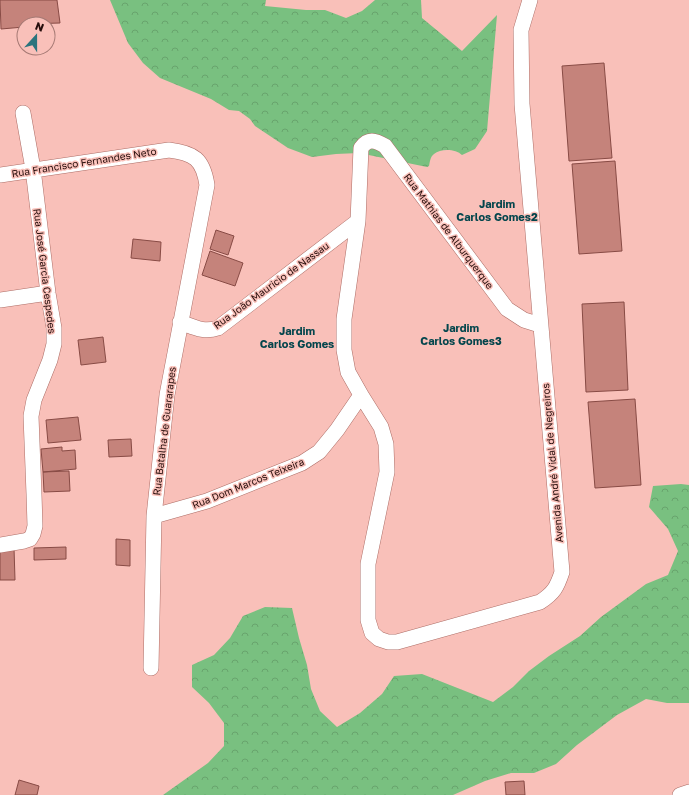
<svg xmlns="http://www.w3.org/2000/svg" width="689" height="795" viewBox="0 0 689 795" font-family="'Golos Text',sans-serif">
<defs>
<pattern id="forest-crowns" width="20" height="18" patternUnits="userSpaceOnUse"><rect width="20" height="18" fill="#79c080"/><path d="M2 6a3 3 0 1 1 6 0M12 15a3 3 0 1 1 6 0" fill="none" stroke="#68a46d"/></pattern>
</defs>
<rect width="100%" height="100%" fill="#f9c0b9"/>
<path fill="url(#forest-crowns)" d="M 110,0 L 266,0 L 265,6 L 306,10 L 325,10 L 346,18 L 362,11 L 375,0 L 421,0 L 422,18 L 462,51 L 497,15 L 487,131 L 475,149 L 462,155 C 456,149 441,148 434,154 C 430,157 430,162 429,166 L 427,167 L 359,153 L 336,154 L 312,157 L 288,148 L 255,126 L 250,119 L 239,111 L 229,110 L 211,99 L 160,78 L 143,63 L 128,43 Z
M 681,484 L 689,485 L 689,703 L 667,703 L 646,699 L 617,715 L 577,745 L 556,764 L 534,773 L 511,773 L 485,781 L 453,795 L 163,795 L 208,763 L 224,746 L 224,723 L 209,703 L 192,687 L 192,665 L 214,655 L 230,638 L 243,616 L 265,607 L 292,608 L 299,638 L 307,665 L 311,689 L 320,711 L 337,727 L 360,713 L 382,694 L 394,676 L 422,674 L 493,702 L 513,687 L 529,671 L 549,656 L 580,636 L 601,617 L 646,584 L 668,575 L 678,551 L 668,529 L 649,507 L 653,486 Z"/>
<path fill="#c5837b" stroke="#884b45" d="M 0,0 L 57,0 L 60,23 L 24,24 L 24,27 L 1,29 Z
M 604,63 L 612,158 L 569,161 L 562,66 Z
M 615,161 L 622,251 L 579,254 L 572,164 Z
M 216,230 L 234,236 L 228,255 L 210,249 Z
M 133,239 L 161,242 L 160,261 L 131,258 Z
M 210,251 L 243,263 L 235,286 L 202,275 Z
M 624,302 L 628,390 L 586,392 L 582,304 Z
M 103,337 L 106,362 L 81,365 L 78,340 Z
M 635,399 L 641,485 L 595,488 L 588,402 Z
M 78,417 L 81,440 L 48,443 L 46,420 Z
M 131,439 L 132,456 L 109,457 L 108,440 Z
M 62,447 L 62,451 L 75,450 L 76,469 L 43,472 L 41,449 Z
M 69,471 L 70,491 L 44,492 L 43,472 Z
M 116,539 L 130,540 L 130,566 L 116,565 Z
M 66,547 L 66,559 L 34,560 L 34,548 Z
M 0,548 L 14,548 L 15,580 L 0,580 Z
M 19,780 L 39,786 L 37,795 L 15,795 Z
M 524,781 L 525,795 L 506,795 L 505,782 Z"/>
<g fill="none" stroke-linecap="round" stroke-linejoin="round">
<g stroke="#ad6d66" stroke-width="16">
<path id="minor" d="M 530,0 L 521,30 L 522,104 L 562,572 C 557,587 554,593 540,602 L 397,642 L 388,642 L 379,639 L 372,633 L 368,620 L 368,564 L 387,472 L 386,444 L 381,427 L 361,395 L 348,372 L 344,350 L 344,319 L 358,221 L 361,148 C 368,138 375,140 385,146 L 507,309 L 524,320 L 540,325
M 0,175 L 169,150 C 194,153 203,159 207,185 L 167,395 L 154,516 L 151,668
M 0,300 L 48,293
M 180,322 C 194,327 203,333 218,328 L 358,221
M 154,516 L 207,501 L 302,463 L 319,452 L 337,430 L 361,395
M 0,545 L 24,541 L 30,539 L 33,534 L 35,526 L 34,494 L 31,416 L 34,400 L 50,360 L 54,344 L 54,328 L 48,293 L 33,169 L 23,113
M 680,795 L 689,792"/>
</g>
<use href="#minor" stroke="#fff" stroke-width="15"/>
</g>
<g text-anchor="middle" stroke-width="3" stroke-linejoin="round" paint-order="stroke">
<g font-size="10" fill="#250d0b" stroke="#f9c0b9">
<text transform="translate(84 162) rotate(-9)" y="4">Rua Francisco Fernandes Neto</text>
<text transform="translate(449 231) rotate(53)" y="4">Rua Mathias de Alburquerque</text>
<text transform="translate(45 271) rotate(83)" y="4">Rua José Garcia Cespedes</text>
<text transform="translate(271 285) rotate(-36)" y="4">Rua João Mauricio de Nassau</text>
<text transform="translate(164 431) rotate(-83)" y="4">Rua Batalha de Guararapes</text>
<text transform="translate(552 463) rotate(-95)" y="4">Avenida André Vidal de Negreiros</text>
<text transform="translate(248 483) rotate(-22)" y="4">Rua Dom Marcos Teixeira</text>
</g>
<g font-size="11" font-weight="bold" fill="#03454c" stroke="#f9c0b9">
<text x="497" y="208">Jardim<tspan x="497" dy="13">Carlos Gomes2</tspan></text>
<text x="461" y="332">Jardim<tspan x="461" dy="13">Carlos Gomes3</tspan></text>
<text x="297" y="335">Jardim<tspan x="297" dy="13">Carlos Gomes</tspan></text>
</g>
</g>
<g transform="translate(36 36) rotate(21)"><circle r="19" fill="#f9c0b9" stroke="#a47873"/>
<path d="M0-3L7 15L0 10L-7 15Z" fill="#2b747d"/>
<text y="-6" font-size="11" font-weight="bold" text-anchor="middle" fill="#250d0b">N</text>
</g>
</svg>
